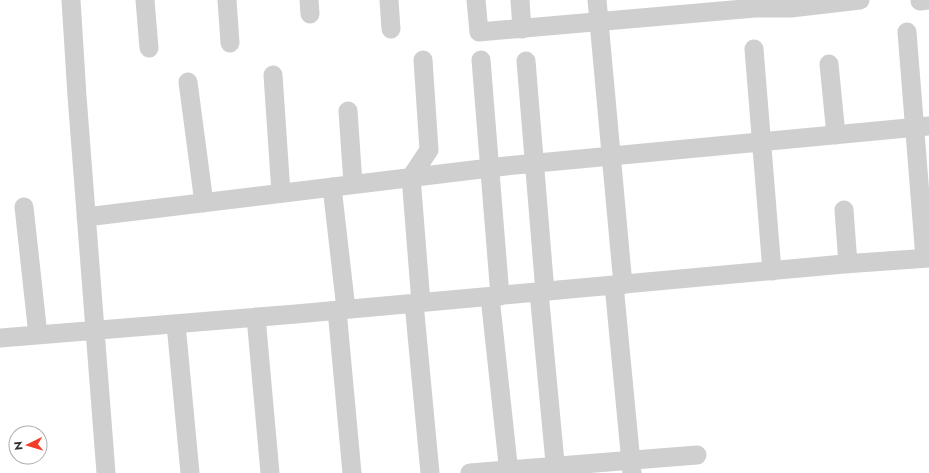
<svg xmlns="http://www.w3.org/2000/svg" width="929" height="473" viewBox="0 0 929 473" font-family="Jost,sans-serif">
<rect width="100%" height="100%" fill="#fff"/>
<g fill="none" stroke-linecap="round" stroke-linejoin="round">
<path stroke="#cfcfcf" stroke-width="19" d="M 71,0 L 77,96 L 106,473
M 145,0 L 149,48
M 227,0 L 230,43
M 309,0 L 310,14
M 389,0 L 391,29
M 476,0 L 479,32 L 755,8 L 791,8 L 860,0
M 520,0 L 522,29
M 597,0 L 623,285
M 920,0 L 920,1 L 929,0
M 907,32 L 925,258
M 754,49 L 772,271
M 481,60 L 500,296
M 526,61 L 545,292
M 829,64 L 836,135
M 273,75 L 281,193
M 188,82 L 204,203
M 348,111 L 353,184
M 332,187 L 346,309
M 24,207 L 38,335
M 844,210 L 848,264
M 86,217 L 506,166 L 929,126
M 614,285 L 632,473
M 539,292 L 556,473
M 490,297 L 509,473
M 414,303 L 430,473
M 421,303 L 411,177 L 429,150 L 423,60
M 337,310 L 352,473
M 256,317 L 270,473
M 176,324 L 190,473
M 0,338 L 296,314 L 844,264 L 929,258
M 470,473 L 697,455"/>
</g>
<g transform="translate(28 445) rotate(265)"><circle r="19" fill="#ffffff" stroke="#adadad"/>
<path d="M0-3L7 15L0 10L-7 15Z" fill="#f43c29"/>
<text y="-6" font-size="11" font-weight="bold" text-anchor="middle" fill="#323232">N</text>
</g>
</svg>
